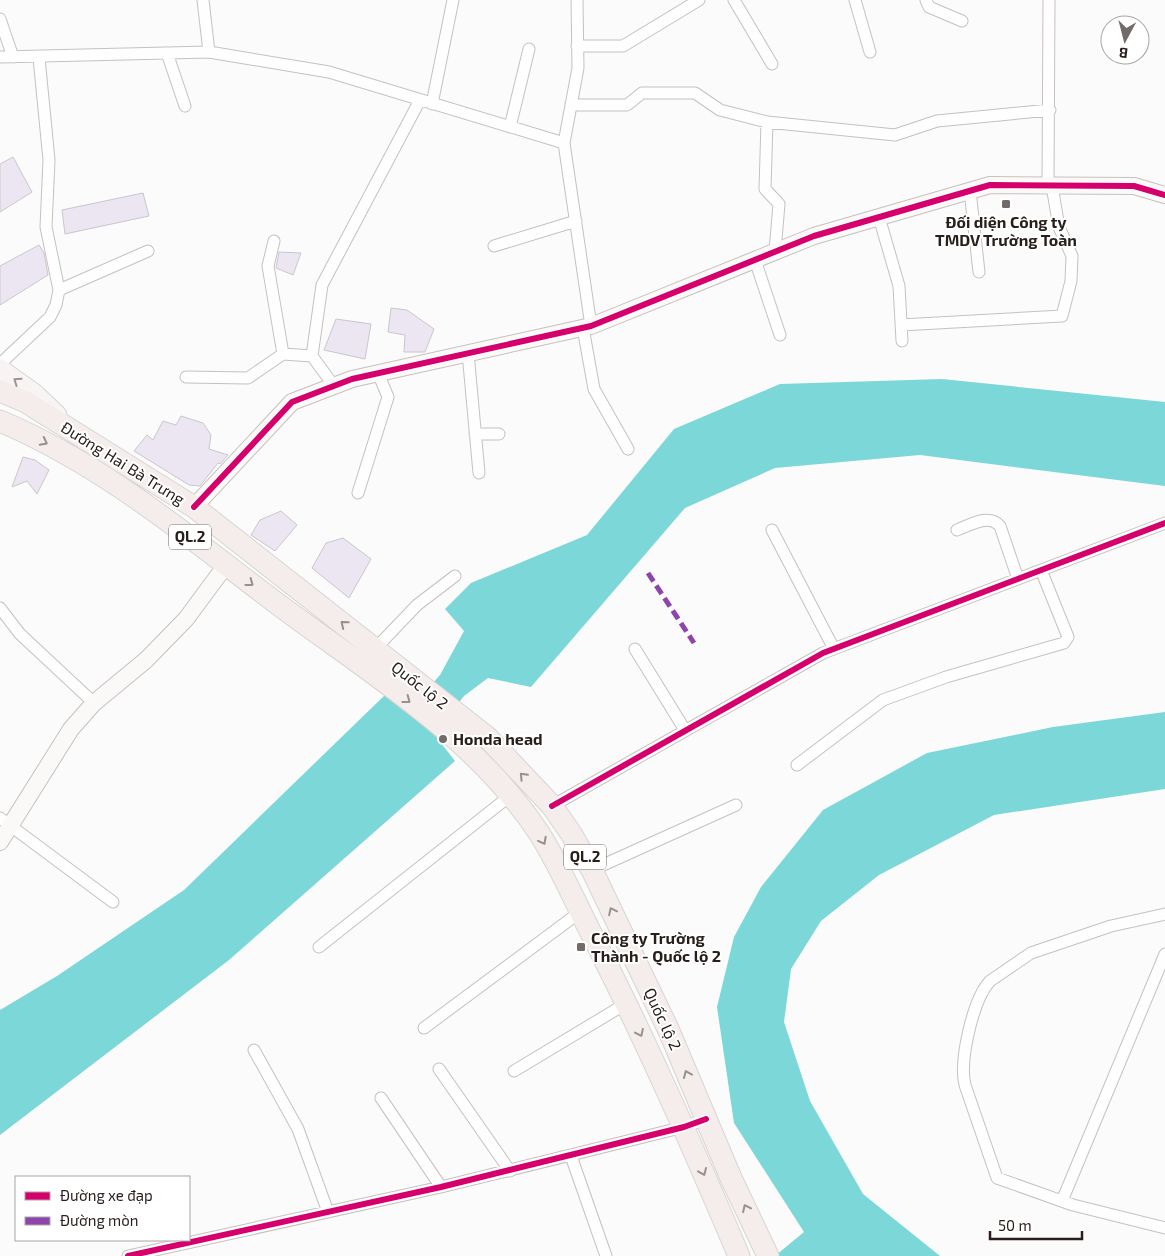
<svg xmlns="http://www.w3.org/2000/svg" width="1165" height="1256" viewBox="0 0 1165 1256" font-family="'Exo 2',sans-serif">
<rect width="100%" height="100%" fill="#fbfbfb"/>
<path fill="#7cd7d9" d="M 942,379 L 1165,402 L 1165,486 L 920,455 L 775,468 L 685,508 L 531,687 L 488,678 L 464,696 L 434,734 L 455,761 L 229,960 L 0,1135 L 0,1010 L 57,976 L 184,890 L 387,693 L 409,710 L 440,675 L 464,631 L 445,609 L 471,583 L 587,535 L 674,429 L 780,384 Z
M 1165,712 L 1165,789 L 994,815 L 879,875 L 821,921 L 791,969 L 784,1022 L 810,1101 L 863,1194 L 940,1256 L 775,1256 L 804,1232 L 734,1123 L 717,1007 L 734,937 L 761,887 L 823,810 L 927,753 L 1053,727 Z"/>
<path fill="#ebe6f2" stroke="#c8c7cb" d="M 13,157 L 32,192 L 0,212 L 0,164 Z
M 143,193 L 149,216 L 65,234 L 62,210 Z
M 39,245 L 44,253 L 48,275 L 0,305 L 0,266 Z
M 279,252 L 301,253 L 293,275 L 276,268 Z
M 391,308 L 407,310 L 434,329 L 425,352 L 404,352 L 405,335 L 388,332 Z
M 336,319 L 371,324 L 365,359 L 324,350 Z
M 181,416 L 203,423 L 211,435 L 209,449 L 228,455 L 220,464 L 218,463 L 200,486 L 189,485 L 134,451 L 147,435 L 153,440 L 163,421 L 176,425 Z
M 23,457 L 35,460 L 49,470 L 37,494 L 27,481 L 12,487 Z
M 281,511 L 297,525 L 275,551 L 251,535 L 260,520 Z
M 343,538 L 371,559 L 349,598 L 312,568 L 326,543 Z"/>
<g fill="none" stroke-linecap="round" stroke-linejoin="round">
<g stroke="#c6c1bf" stroke-width="13">
<path id="street" d="M 203,0 L 209,52
M 577,0 L 578,68 L 564,143 L 591,326
M 734,0 L 772,64
M 855,0 L 870,52
M 926,0 L 929,7 L 962,21
M 0,19 L 13,57
M 577,46 L 623,46 L 699,0
M 167,53 L 185,106
M 0,57 L 209,52 L 329,72 L 564,143
M 432,104 L 453,0
M 571,105 L 627,105 L 642,93 L 695,93 L 720,110 L 767,122 L 895,135 L 937,121 L 1050,110
M 767,122 L 765,189 L 779,204 L 775,251
M 510,127 L 529,49
M 1048,186 L 1049,0
M 970,191 L 979,272
M 879,217 L 899,286 L 902,341
M 274,241 L 268,266 L 283,354
M 494,246 L 576,221
M 755,260 L 780,335
M 59,290 L 148,251
M 901,325 L 1062,316 L 1071,281 L 1072,256 L 1059,227 L 1052,186
M 583,328 L 594,389 L 628,449
M 468,353 L 479,473
M 0,364 L 50,317 L 56,305 L 59,290 L 46,227 L 49,160 L 39,58
M 186,377 L 248,378 L 283,354 L 312,356
M 334,386 L 312,356 L 322,285 L 420,100
M 475,434 L 499,434
M 358,493 L 388,397 L 378,373
M 772,530 L 834,649
M 957,530 C 970,525 989,513 1000,526 L 1018,579
M 0,608 L 20,634 L 94,703
M 375,649 L 417,605 L 455,576
M 635,649 L 685,730
M 797,765 L 883,700 L 946,677 L 1064,643 L 1068,637 L 1041,570
M 552,806 L 823,653 L 1165,523
M 0,818 L 113,902
M 592,870 L 736,805
M 1165,914 L 1111,926 L 1031,953 L 990,981 C 973,999 959,1061 965,1085 L 997,1178 L 1073,1205 L 1165,1228
M 319,947 L 511,795
M 424,1028 L 580,912
M 254,1050 L 298,1129 L 328,1212
M 439,1069 L 510,1171
M 514,1071 L 627,1003
M 381,1098 L 441,1187
M 571,1156 L 606,1256
M 1062,1201 L 1165,954
M 128,1256 L 441,1187 L 684,1127 L 706,1119"/>
</g>
<g stroke="#c6c1bf" stroke-width="18">
<path id="secondary" d="M 194,507 L 292,402 L 352,379 L 591,326 L 814,236 L 990,185 L 1134,186 L 1165,195
M 0,842 L 71,729 L 94,703 L 146,660 L 186,619 L 226,565"/>
</g>
<g stroke="#d7d5d4" stroke-width="21">
<path id="primary" d="M 0,369 L 35,394 L 57,415"/>
</g>
<g stroke="#d7d5d4" stroke-width="23">
<path id="highway" d="M 0,391 L 26,402 L 194,507 L 487,737 L 552,806 L 572,835 L 592,870 L 669,1031 L 731,1178 L 768,1256
M 0,421 C 104,465 190,538 279,605 C 370,673 475,736 539,833 C 559,864 575,902 592,935 C 646,1040 693,1148 739,1256"/>
</g>
<use href="#street" stroke="#fefefe" stroke-width="11"/>
<use href="#secondary" stroke="#fbf9f8" stroke-width="16"/>
<use href="#primary" stroke="#f8f4f3" stroke-width="19"/>
<use href="#highway" stroke="#f4edeb" stroke-width="21"/>
<path stroke="#8e44ad" stroke-width="5" stroke-dasharray="10 5" stroke-linecap="butt" d="M 648,573 L 694,643"/>
<g stroke="#fff" stroke-width="9">
<path id="cycleway" d="M 194,507 L 292,402 L 352,379 L 591,326 L 814,236 L 990,185 L 1134,186 L 1165,195
M 552,806 L 823,653 L 1165,523
M 128,1256 L 441,1187 L 684,1127 L 706,1119"/>
</g>
<use href="#cycleway" stroke="#d6006c" stroke-width="6"/>
</g>
<defs><path id="oneway-chevron" d="M-2-3.5L2.5 0L-2 3.5" fill="none" stroke-width="1.6" stroke-linecap="round" stroke-linejoin="round" transform="scale(1.25)"/></defs>
<use stroke="#9a9492" href="#oneway-chevron" transform="translate(17 381) rotate(-145)"/>
<g stroke="#98908d">
<use href="#oneway-chevron" transform="translate(44 442) rotate(27)"/>
<use href="#oneway-chevron" transform="translate(250 583) rotate(37)"/>
<use href="#oneway-chevron" transform="translate(344 624) rotate(-141)"/>
<use href="#oneway-chevron" transform="translate(407 700) rotate(37)"/>
<use href="#oneway-chevron" transform="translate(523 776) rotate(-134)"/>
<use href="#oneway-chevron" transform="translate(543 841) rotate(62)"/>
<use href="#oneway-chevron" transform="translate(612 911) rotate(-116)"/>
<use href="#oneway-chevron" transform="translate(640 1033) rotate(65)"/>
<use href="#oneway-chevron" transform="translate(687 1074) rotate(-113)"/>
<use href="#oneway-chevron" transform="translate(703 1172) rotate(67)"/>
<use href="#oneway-chevron" transform="translate(746 1208) rotate(-115)"/>
</g>
<g fill="#726b69" stroke="#fff" stroke-width="2">
<rect x="1001" y="199" width="10" height="10" rx="2.5"/>
<circle cx="443" cy="739" r="5"/>
<rect x="576" y="942" width="10" height="10" rx="2.5"/>
</g>
<g text-anchor="middle" stroke-width="4" stroke-linejoin="round" paint-order="stroke">
<g fill="#fff" stroke="#68625f" stroke-width="1">
<rect x="169" y="524.5" width="42" height="25" rx="4"/>
<rect x="564" y="844.5" width="42" height="25" rx="4"/>
</g>
<g font-size="15" font-weight="bold" fill="#281e1b">
<text x="190" y="542">QL.2</text>
<text x="585" y="862">QL.2</text>
</g>
<g font-size="16" font-weight="bold" fill="#281e1b" stroke="#fff" text-anchor="start">
<text x="1006" y="228" text-anchor="middle">Đối diện Công ty<tspan x="1006" dy="18">TMDV Trường Toàn</tspan></text>
<text x="453" y="745">Honda head</text>
<text x="591" y="944">Công ty Trường<tspan x="591" dy="18">Thành - Quốc lộ 2</tspan></text>
</g>
<g font-size="16" fill="#281e1b" stroke="#fff">
<text transform="translate(123 463) rotate(32)" y="6">Đường Hai Bà Trưng</text>
<text transform="translate(420 685) rotate(38)" y="6">Quốc lộ 2</text>
<text transform="translate(663 1019) rotate(65)" y="6">Quốc lộ 2</text>
</g>
</g>
<rect x="15" y="1176" width="175" height="65" fill="#ffffff" stroke="#a9a5a4"/>
<rect x="25" y="1192" width="25" height="8" fill="#d6006c" stroke="#a9a5a4"/>
<text x="60" y="1201" font-size="15" fill="#281e1b">Đường xe đạp</text>
<rect x="25" y="1217" width="25" height="8" fill="#8e44ad" stroke="#a9a5a4"/>
<text x="60" y="1226" font-size="15" fill="#281e1b">Đường mòn</text>
<g transform="translate(1125 40) rotate(187)"><circle r="24" fill="#ffffff" stroke="#a9a5a4"/>
<path d="M0-4L9 19L0 12L-9 19Z" fill="#726b69"/>
<text y="-8" font-size="14" font-weight="bold" text-anchor="middle" fill="#281e1b">B</text>
</g>
<path d="M990 1231v8h92v-8" fill="none" stroke="#281e1b" stroke-width="2.5"/>
<text x="998" y="1231" font-size="15" fill="#281e1b" stroke="#ffffff" stroke-width="4" paint-order="stroke">50 m</text>
</svg>
